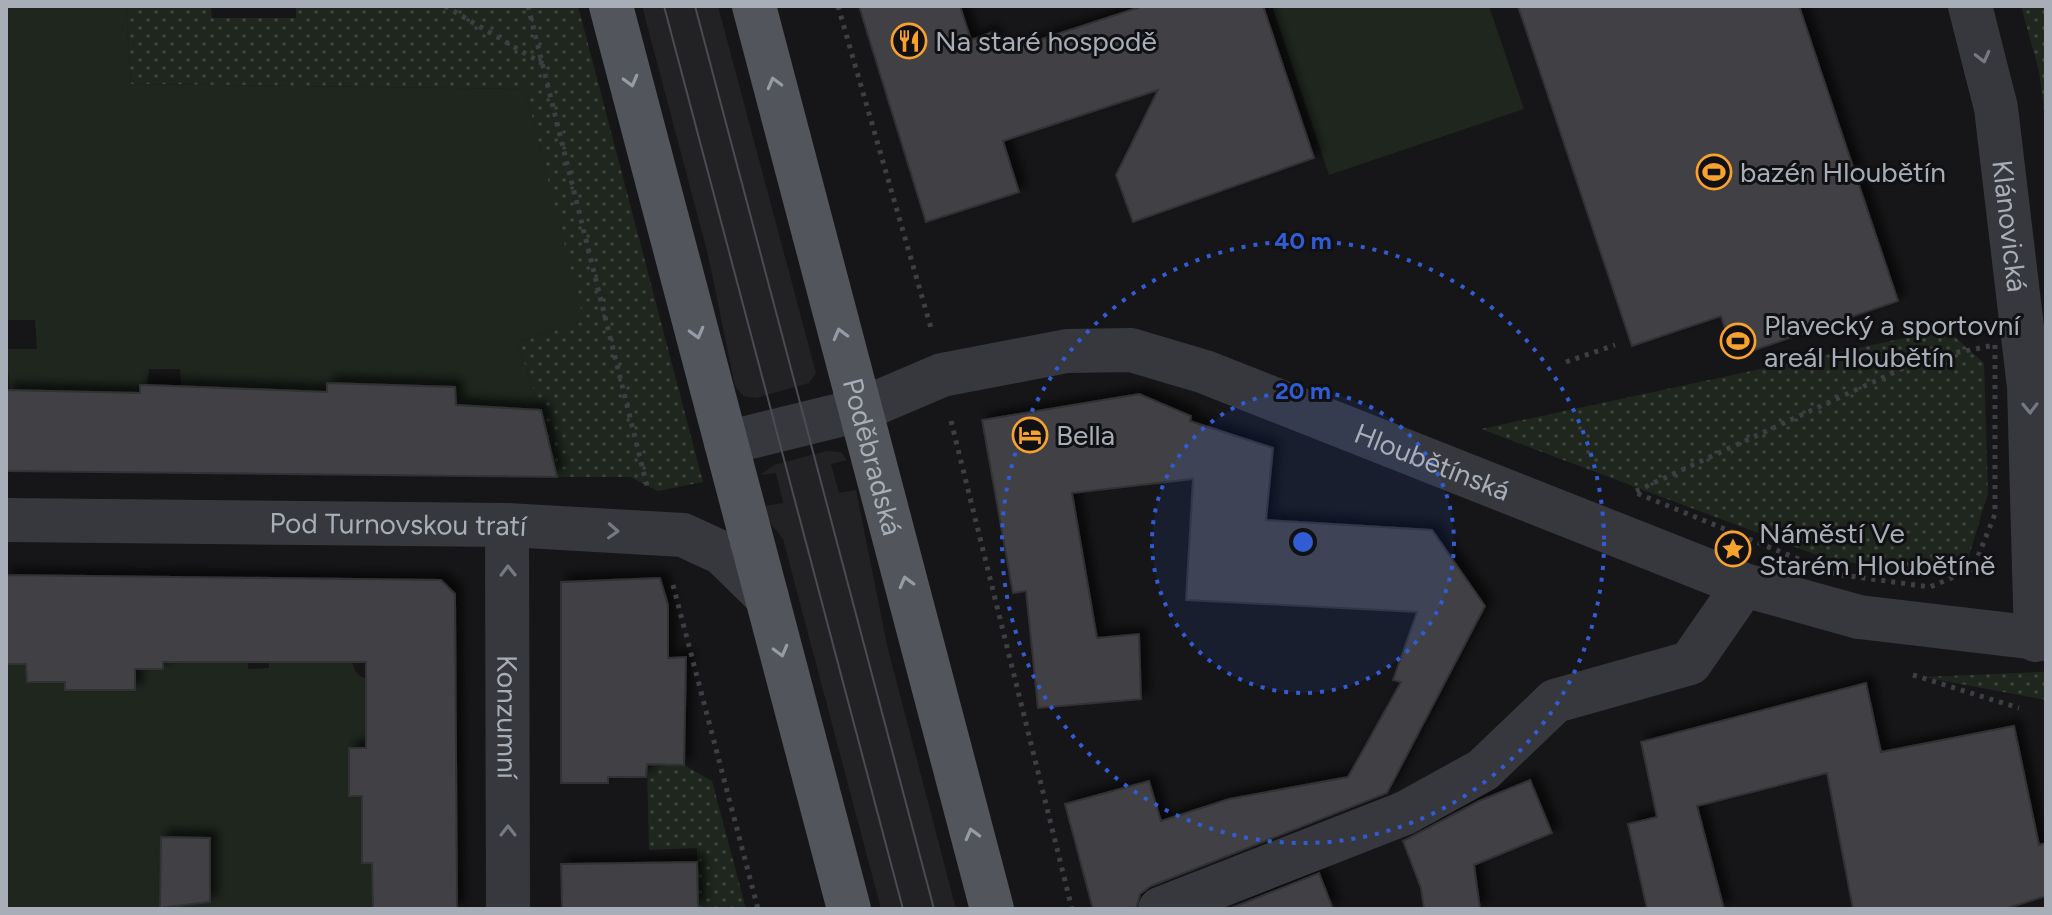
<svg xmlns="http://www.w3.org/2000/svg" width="2052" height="915" viewBox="0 0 2052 915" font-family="Figtree,sans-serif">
<defs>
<pattern id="grass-dots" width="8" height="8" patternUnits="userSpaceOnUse" patternTransform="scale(2)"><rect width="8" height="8" fill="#1e261e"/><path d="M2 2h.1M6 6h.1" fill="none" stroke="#3c433d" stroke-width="1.8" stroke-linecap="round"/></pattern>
<filter id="shadow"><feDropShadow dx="7" dy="-7" stdDeviation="4" flood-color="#0009"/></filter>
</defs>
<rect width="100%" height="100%" fill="#161618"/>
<path fill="#222225" d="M 642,6 L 718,6 L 816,373 L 809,383 L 756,398 L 743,396 L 735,386 L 708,255 Z
M 826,451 L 841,452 L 847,460 L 831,464 L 839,493 L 856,490 L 887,645 L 956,909 L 881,909 L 783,539 L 768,520 L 764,506 L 783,503 L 776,473 L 760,475 L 774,465 Z"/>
<path fill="url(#grass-dots)" d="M 126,6 L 211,6 L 212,18 L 296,18 L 296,6 L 578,6 L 703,482 L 658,491 L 630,477 L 557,477 L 541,410 L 517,343 L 583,321 L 525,89 L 131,84 Z
M 2021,6 L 2046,6 L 2046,126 L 2039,71 Z
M 1946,329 L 1984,363 L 1988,493 L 1968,559 L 1925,574 L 1827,559 L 1481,429 Z
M 2046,671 L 2046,700 L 1923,677 L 2040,672 Z
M 647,764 L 684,765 L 712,781 L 746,909 L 697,909 L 697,848 L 649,850 Z"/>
<path fill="#1e261e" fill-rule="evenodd" d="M 6,6 L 126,6 L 131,84 L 525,89 L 584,321 L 517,343 L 541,410 L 456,405 L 454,387 L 216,403 L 217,387 L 181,386 L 180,369 L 149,369 L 137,472 L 10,391 L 6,349 L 37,349 L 35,320 L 6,320 Z
M 1272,6 L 1489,6 L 1524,109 L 1329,175 Z
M 164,577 L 215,577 L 214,655 L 248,662 L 248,669 L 269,668 L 269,662 L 350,648 C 354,678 357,678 386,681 L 366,748 L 349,749 L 349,796 L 366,796 L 362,862 L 376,863 L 373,909 L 6,909 L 6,664 L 26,653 L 27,682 L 40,682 L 39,664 L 66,664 L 65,689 L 135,690 L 135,669 L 162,669 ZM 161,837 L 210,838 L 210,901 L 161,908 Z"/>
<path fill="#404145" stroke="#303034" stroke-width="2" filter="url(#shadow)" d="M 859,6 L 960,6 L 971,40 L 992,32 L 999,53 L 1143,6 L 1263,6 L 1314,158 L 1133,222 L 1116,175 L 1158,90 L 1003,141 L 1019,192 L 926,222 Z
M 1518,6 L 1799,6 L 1898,301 L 1734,357 L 1721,316 L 1632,346 Z
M 327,383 L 455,387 L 456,405 L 541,410 L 557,477 L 6,471 L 6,390 L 140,393 L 140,385 L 148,385 L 327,392 Z
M 1139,394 L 1191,416 L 1190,421 L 1273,448 L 1266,520 L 1432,530 L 1485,606 L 1387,793 L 1151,886 L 1140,894 L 1136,909 L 1093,909 L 1065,804 L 1149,781 L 1161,821 L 1229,799 L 1348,777 L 1401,682 L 1393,680 L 1417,612 L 1186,600 L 1193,479 L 1072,493 L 1097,638 L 1139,634 L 1141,699 L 1038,708 L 1026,591 L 1013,593 L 982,420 Z
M 6,575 L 441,580 L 455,594 L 457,909 L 373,909 L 372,863 L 362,863 L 362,796 L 349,796 L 349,748 L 366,748 L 366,662 L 163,662 L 163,669 L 135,669 L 135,690 L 65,690 L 65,682 L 27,682 L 26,664 L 6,664 Z
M 660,578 L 668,605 L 668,658 L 686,657 L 684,765 L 647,764 L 646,777 L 608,777 L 608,783 L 561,783 L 561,582 Z
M 1866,683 L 1881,752 L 2014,726 L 2039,845 L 2046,843 L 2046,896 L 2005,909 L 1853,909 L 1827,773 L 1697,806 L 1724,909 L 1647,909 L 1628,824 L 1657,817 L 1641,742 Z
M 1530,780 L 1552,833 L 1474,865 L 1480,909 L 1424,909 L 1421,888 L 1403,841 L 1479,801 Z
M 161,837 L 210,838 L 210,902 L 160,908 Z
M 697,862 L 698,909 L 562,909 L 561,864 Z
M 1319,873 L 1333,909 L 1229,909 Z"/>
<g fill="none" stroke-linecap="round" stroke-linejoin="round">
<path stroke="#3d3f44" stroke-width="5" stroke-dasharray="4 6" stroke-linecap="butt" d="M 445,6 L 543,64
M 528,6 L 647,486
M 838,6 L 931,328
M 1995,345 L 1995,514 L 1973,569 L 1930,587 L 1835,574 L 1634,492 L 1923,359 Z
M 1566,362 L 1615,345
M 951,421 L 1072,909
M 673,585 L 758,909
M 1913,675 L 2019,708"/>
<g stroke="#37383d" stroke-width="44">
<path id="s1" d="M 1970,6 L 1996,108 L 2029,387 L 2036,640"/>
<path id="s2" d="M 726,443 L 860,410 L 942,375 L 1067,351 L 1131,350 L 1205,372 L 1744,585 L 1859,617 L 2046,639"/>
<path id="s3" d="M 6,520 L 507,525 L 683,535 L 722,553 L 767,597"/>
<path id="s4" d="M 507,525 L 508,909"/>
<path d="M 1160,909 L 1405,813 L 1483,770 L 1555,701 L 1690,663 L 1744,585"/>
</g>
<g stroke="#52555c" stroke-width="44">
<path d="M 611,6 L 849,909"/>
<path id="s5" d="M 754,6 L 992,909"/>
</g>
<path stroke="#494c52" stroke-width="2" d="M 664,6 L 903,909
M 695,6 L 934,909"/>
</g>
<defs><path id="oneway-chevron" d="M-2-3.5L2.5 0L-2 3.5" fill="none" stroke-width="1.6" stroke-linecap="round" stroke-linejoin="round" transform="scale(2)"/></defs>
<g stroke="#757981">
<use href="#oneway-chevron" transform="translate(1983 57) rotate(76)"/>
<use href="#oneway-chevron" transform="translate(2030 408) rotate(89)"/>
<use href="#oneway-chevron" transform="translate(613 531) rotate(3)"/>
<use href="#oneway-chevron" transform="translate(508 571) rotate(-91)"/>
<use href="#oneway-chevron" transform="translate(508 831) rotate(-90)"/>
</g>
<g stroke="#969ca6">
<use href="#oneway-chevron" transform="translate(631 81) rotate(75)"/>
<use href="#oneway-chevron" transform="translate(774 83) rotate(-105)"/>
<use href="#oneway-chevron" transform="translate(697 333) rotate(75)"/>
<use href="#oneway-chevron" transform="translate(840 334) rotate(-105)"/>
<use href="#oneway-chevron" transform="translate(906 582) rotate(-105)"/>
<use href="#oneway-chevron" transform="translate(781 651) rotate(75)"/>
<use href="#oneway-chevron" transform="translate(972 834) rotate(-105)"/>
</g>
<circle cx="1303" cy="542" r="151" fill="#325cd3" fill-opacity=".12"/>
<g fill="none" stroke="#325cd3" stroke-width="4" stroke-dasharray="4 8">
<circle cx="1303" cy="542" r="151"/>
<circle cx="1303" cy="542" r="301"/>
</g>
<defs>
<g id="restaurant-ring" transform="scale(1.8)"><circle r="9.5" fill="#111113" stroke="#f7a22e" stroke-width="1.5"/><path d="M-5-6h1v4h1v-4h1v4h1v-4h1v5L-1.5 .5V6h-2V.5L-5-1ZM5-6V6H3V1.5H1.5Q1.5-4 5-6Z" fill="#f7a22e"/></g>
<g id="stadium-ring" transform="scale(1.8)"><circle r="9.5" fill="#111113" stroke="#f7a22e" stroke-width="1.5"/><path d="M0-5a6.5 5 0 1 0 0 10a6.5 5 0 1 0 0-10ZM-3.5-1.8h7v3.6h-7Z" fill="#f7a22e"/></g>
<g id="hotel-ring" transform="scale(1.8)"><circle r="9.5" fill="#111113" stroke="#f7a22e" stroke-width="1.5"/><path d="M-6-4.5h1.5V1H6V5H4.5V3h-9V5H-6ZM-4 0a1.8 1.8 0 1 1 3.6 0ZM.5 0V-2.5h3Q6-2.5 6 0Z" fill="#f7a22e"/></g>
<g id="sight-ring" transform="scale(1.8)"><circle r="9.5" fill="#111113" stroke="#f7a22e" stroke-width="1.5"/><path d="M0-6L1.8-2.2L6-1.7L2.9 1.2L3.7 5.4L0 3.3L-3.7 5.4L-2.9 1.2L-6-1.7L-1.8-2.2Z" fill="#f7a22e"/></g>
</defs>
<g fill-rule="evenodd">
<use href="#restaurant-ring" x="909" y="41"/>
<use href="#stadium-ring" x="1714" y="172"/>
<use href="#stadium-ring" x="1738" y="341"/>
<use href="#hotel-ring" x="1030" y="435"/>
<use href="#sight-ring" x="1733" y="549"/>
</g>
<g text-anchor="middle" stroke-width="6" stroke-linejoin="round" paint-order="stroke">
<g font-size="28" fill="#a7aeb8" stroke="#111113" text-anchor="start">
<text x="935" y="51">Na staré hospodě</text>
<text x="1740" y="182">bazén Hloubětín</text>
<text x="1764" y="335">Plavecký a sportovní<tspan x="1764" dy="32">areál Hloubětín</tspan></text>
<text x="1056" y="445">Bella</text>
<text x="1759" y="543">Náměstí Ve<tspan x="1759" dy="32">Starém Hloubětíně</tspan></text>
</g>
<g font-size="28" fill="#a7aeb8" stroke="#111113">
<text dy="10" stroke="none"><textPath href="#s1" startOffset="224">Klánovická</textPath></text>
<text dy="10" stroke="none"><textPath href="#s5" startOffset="466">Poděbradská</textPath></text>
<text dy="10" stroke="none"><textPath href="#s2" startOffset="740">Hloubětínská</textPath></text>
<text dy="10" stroke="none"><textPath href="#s3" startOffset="392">Pod Turnovskou tratí</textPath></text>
<text dy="10" stroke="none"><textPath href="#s4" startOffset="192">Konzumní</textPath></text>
</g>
</g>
<circle cx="1303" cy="542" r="12" fill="#325cd3" stroke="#111113" stroke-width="4"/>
<g font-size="24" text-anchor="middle" font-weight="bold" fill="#325cd3" stroke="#111113" stroke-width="6" stroke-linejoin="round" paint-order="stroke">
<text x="1303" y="249">40 m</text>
<text x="1303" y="399">20 m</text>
</g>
<rect width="2052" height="915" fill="none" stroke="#a7aeb8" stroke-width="16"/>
</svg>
